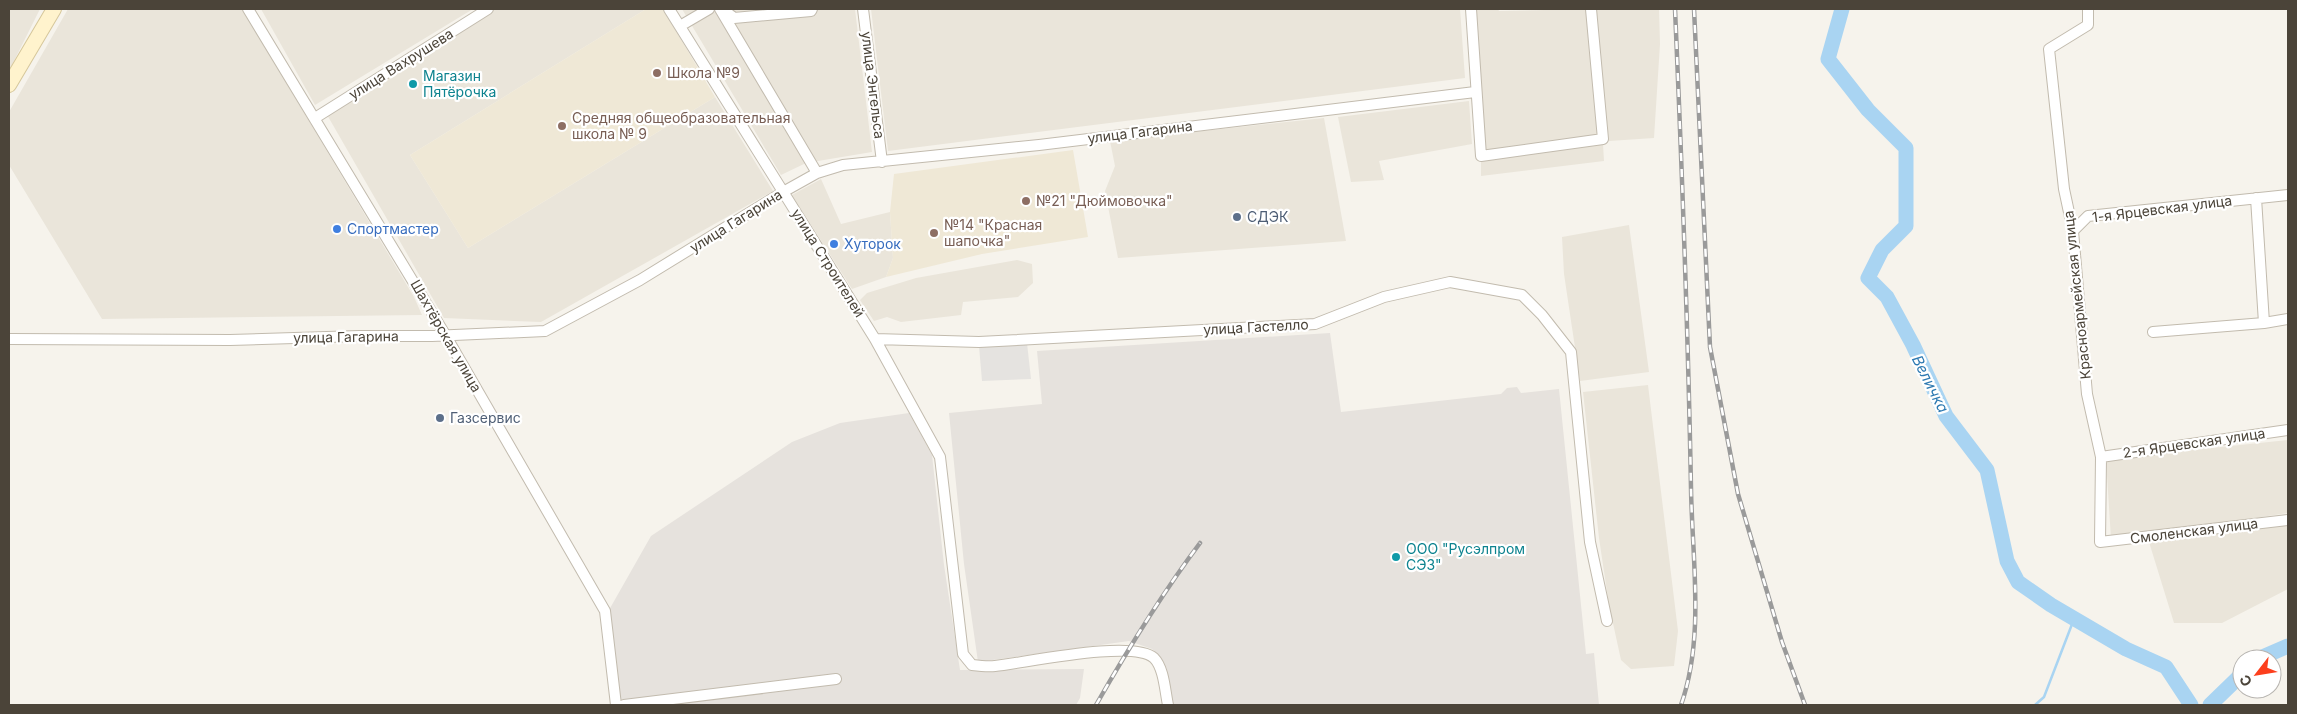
<svg xmlns="http://www.w3.org/2000/svg" width="2297" height="714" viewBox="0 0 2297 714" font-family="Inter,sans-serif">
<rect width="100%" height="100%" fill="#f6f3ec"/>
<path fill="#eae5da" d="M 9,9 L 40,9 L 9,71 Z
M 68,9 L 242,9 L 414,297 L 422,315 L 102,319 L 9,165 L 9,112 Z
M 261,9 L 473,9 L 315,105 Z
M 496,9 L 646,9 L 410,155 L 468,248 L 715,97 L 773,191 L 541,322 L 444,318 L 326,113 Z
M 682,9 L 855,9 L 872,152 L 806,163 L 781,175 Z
M 871,9 L 1460,9 L 1465,78 L 888,151 Z
M 1477,9 L 1498,9 L 1499,11 L 1586,9 L 1598,135 L 1485,150 L 1476,25 Z
M 1595,9 L 1659,9 L 1660,44 L 1654,138 L 1609,141 Z
M 1469,101 L 1472,144 L 1379,161 L 1384,180 L 1351,182 L 1338,117 Z
M 1324,118 L 1346,241 L 1118,258 L 1105,191 L 1115,166 L 1110,141 Z
M 1603,144 L 1604,161 L 1481,176 L 1481,159 Z
M 821,179 L 841,224 L 890,212 L 893,258 L 886,277 L 852,289 L 792,195 Z
M 1629,225 L 1649,372 L 1580,381 L 1564,274 L 1562,237 Z
M 1017,260 L 1032,264 L 1033,283 L 1018,297 L 963,302 L 961,315 L 901,322 L 887,317 L 874,321 L 860,300 L 867,293 L 916,278 Z
M 1648,385 L 1678,631 L 1674,666 L 1631,669 L 1621,660 L 1609,605 L 1599,538 L 1583,392 Z
M 2288,440 L 2288,513 L 2111,539 L 2106,459 Z
M 2288,525 L 2288,589 L 2222,623 L 2174,623 L 2149,542 Z"/>
<path fill="#e6e2dd" d="M 1330,333 L 1341,412 L 1501,394 L 1507,388 L 1517,387 L 1521,393 L 1559,389 L 1586,654 L 1594,653 L 1599,705 L 1173,705 L 1160,657 L 1152,649 L 1129,641 L 978,662 L 964,564 L 949,413 L 1042,404 L 1037,351 Z
M 909,413 L 932,455 L 944,565 L 960,670 L 1084,669 L 1080,698 L 1076,705 L 620,705 L 609,610 L 651,536 L 792,442 L 840,423 Z"/>
<path fill="#efe8d6" d="M 646,9 L 663,9 L 715,97 L 468,248 L 410,155 Z
M 1073,150 L 1088,237 L 982,254 L 886,277 L 893,258 L 890,212 L 894,174 Z"/>
<path fill="#e5e3e0" d="M 1027,343 L 1031,379 L 982,381 L 979,346 Z"/>
<g fill="none" stroke-linecap="round" stroke-linejoin="round">
<path stroke="#a9d4f2" stroke-width="2.5" d="M 2035,705 L 2044,697 L 2074,619"/>
<path stroke="#a9d4f2" stroke-width="15" d="M 1842,9 L 1828,59 L 1868,110 L 1906,148 L 1906,226 L 1882,250 L 1868,278 L 1887,297 L 1913,345 L 1946,416 L 1987,470 L 2007,561 L 2018,582 L 2051,605 L 2126,649 L 2166,667 L 2191,705
M 2258,659 L 2288,646
M 2210,705 L 2242,674"/>
<g stroke="#c2bbae" stroke-width="12">
<path id="minor" d="M 248,9 L 446,336 L 605,611 L 616,705
M 669,9 L 875,339 L 940,457 L 963,654 L 972,665 C 980,666 988,667 995,666 C 1025,663 1133,639 1154,658 C 1164,668 1165,691 1168,705
M 720,9 L 817,173
M 723,9 L 734,18 L 811,11 L 812,9
M 863,9 L 882,162
M 1471,9 L 1481,156 L 1603,139 L 1591,9
M 2088,9 L 2088,25 L 2049,49 L 2064,189 L 2073,231 L 2087,394 L 2101,457 L 2100,542 L 2288,520
M 680,26 L 709,9
M 315,118 L 488,9
M 2073,231 L 2088,216 L 2288,195
M 2264,323 L 2288,319
M 2153,332 L 2264,323 L 2256,198
M 9,339 L 230,340 L 359,336 L 432,336 L 545,331 L 640,280 L 783,192 L 817,173 L 843,165 L 1039,145 L 1475,92
M 875,339 L 979,342 L 1315,324 L 1384,297 L 1450,282 L 1522,295 L 1542,315 L 1571,352 L 1590,542 L 1607,621
M 2101,457 L 2288,430
M 624,705 L 836,679"/>
</g>
<g stroke="#d6c79b" stroke-width="16">
<path id="secondary" d="M 9,85 L 54,9"/>
</g>
<use href="#minor" stroke="#fff" stroke-width="10"/>
<use href="#secondary" stroke="#fff3cd" stroke-width="14"/>
<g stroke="#9a9a9a" stroke-width="4.5">
<path id="rail" d="M 1675,9 C 1682,169 1688,328 1691,488 C 1692,559 1705,637 1681,705
M 1694,9 L 1710,347 L 1738,494 L 1782,642 L 1805,705
M 1096,705 C 1128,649 1161,595 1200,543"/>
</g>
<use href="#rail" stroke="#fff" stroke-width="2.5" stroke-dasharray="8" stroke-linecap="butt"/>
</g>
<g fill="#8d6e63" stroke="#fff" stroke-width="2">
<circle cx="657" cy="73" r="5"/>
<circle cx="562" cy="126" r="5"/>
<circle cx="1026" cy="201" r="5"/>
<circle cx="934" cy="233" r="5"/>
</g>
<g fill="#0f9aa8" stroke="#fff" stroke-width="2">
<circle cx="413" cy="84" r="5"/>
<circle cx="1396" cy="557" r="5"/>
</g>
<g fill="#5c6f8a" stroke="#fff" stroke-width="2">
<circle cx="1237" cy="217" r="5"/>
<circle cx="440" cy="418" r="5"/>
</g>
<g fill="#3f7fe0" stroke="#fff" stroke-width="2">
<circle cx="337" cy="229" r="5"/>
<circle cx="834" cy="244" r="5"/>
</g>
<g text-anchor="middle" stroke-width="4.5" stroke-linejoin="round" paint-order="stroke">
<g font-size="14" fill="#4b4439" stroke="#fff">
<text transform="translate(401 64) rotate(-32)" y="5">улица Вахрушева</text>
<text transform="translate(873 85) rotate(83)" y="5">улица Энгельса</text>
<text transform="translate(1140 132) rotate(-7)" y="5">улица Гагарина</text>
<text transform="translate(2162 209) rotate(-7)" y="5">1-я Ярцевская улица</text>
<text transform="translate(736 221) rotate(-32)" y="5">улица Гагарина</text>
<text transform="translate(828 263) rotate(58)" y="5">улица Строителей</text>
<text transform="translate(2077 295) rotate(-96)" y="5">Красноармейская улица</text>
<text transform="translate(1256 327) rotate(-3)" y="5">улица Гастелло</text>
<text transform="translate(446 336) rotate(60)" y="5">Шахтёрская улица</text>
<text transform="translate(346 337) rotate(-1)" y="5">улица Гагарина</text>
<text transform="translate(2194 443) rotate(-8)" y="5">2-я Ярцевская улица</text>
<text transform="translate(2194 531) rotate(-7)" y="5">Смоленская улица</text>
</g>
<g font-size="14" fill="#785e54" stroke="#fff" text-anchor="start">
<text x="667" y="78">Школа №9</text>
<text x="572" y="123">Средняя общеобразовательная<tspan x="572" dy="16">школа № 9</tspan></text>
<text x="1036" y="206">№21 "Дюймовочка"</text>
<text x="944" y="230">№14 "Красная<tspan x="944" dy="16">шапочка"</tspan></text>
</g>
<g font-size="14" fill="#0d838f" stroke="#fff" text-anchor="start">
<text x="423" y="81">Магазин<tspan x="423" dy="16">Пятёрочка</tspan></text>
<text x="1406" y="554">ООО "Русэлпром<tspan x="1406" dy="16">СЭЗ"</tspan></text>
</g>
<g font-size="14" fill="#4e5e75" stroke="#fff" text-anchor="start">
<text x="1247" y="222">СДЭК</text>
<text x="450" y="423">Газсервис</text>
</g>
<g font-size="14" fill="#366cbe" stroke="#fff" text-anchor="start">
<text x="347" y="234">Спортмастер</text>
<text x="844" y="249">Хуторок</text>
</g>
<g font-size="15" font-style="italic" fill="#2e7ab2" stroke="#fff">
<text transform="translate(1930 384) rotate(63)" y="5">Величка</text>
</g>
</g>
<rect width="2297" height="714" fill="none" stroke="#4b4439" stroke-width="20"/>
<g transform="translate(2257 674) rotate(239)"><circle r="24" fill="#ffffff" stroke="#b7b4b0"/>
<path d="M0-4L9 19L0 12L-9 19Z" fill="#fc3f1d"/>
<text y="-8" font-size="14" font-weight="bold" text-anchor="middle" fill="#4b4439">С</text>
</g>
</svg>
